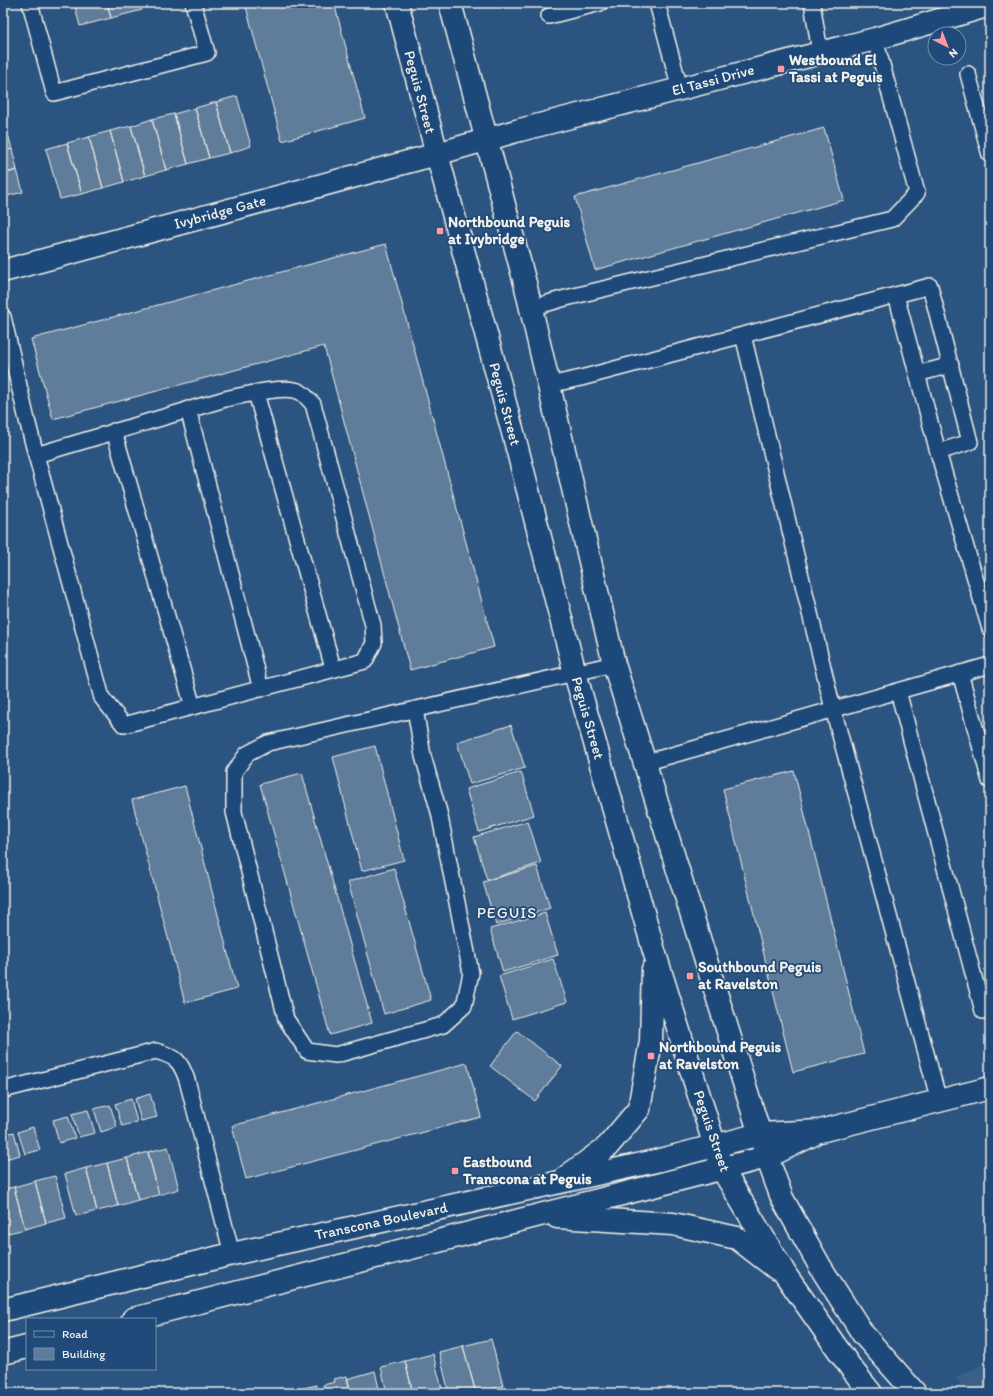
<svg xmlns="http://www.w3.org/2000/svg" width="993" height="1396" viewBox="0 0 993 1396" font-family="Itim,sans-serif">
<rect width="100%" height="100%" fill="#2c5481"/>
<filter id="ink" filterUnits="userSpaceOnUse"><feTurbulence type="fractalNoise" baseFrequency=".025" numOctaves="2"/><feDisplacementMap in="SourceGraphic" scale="8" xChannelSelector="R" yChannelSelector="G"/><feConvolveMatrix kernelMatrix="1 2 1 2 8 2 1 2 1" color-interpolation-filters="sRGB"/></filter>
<g filter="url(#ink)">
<path fill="#3b6088" d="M 990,1361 L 990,1393 L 969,1393 L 955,1378 Z"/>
<path fill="#5e7b9a" stroke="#f4f1e8" d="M 74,3 L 107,3 L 111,18 L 80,26 Z
M 107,3 L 140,3 L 142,10 L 111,18 Z
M 245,3 L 334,3 L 365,118 L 282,141 Z
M 237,96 L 251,146 L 230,153 L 216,102 Z
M 216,102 L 230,153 L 209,158 L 195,108 Z
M 195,108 L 209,158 L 188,164 L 174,114 Z
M 3,113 L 6,127 L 3,128 Z
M 174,114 L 188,164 L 166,170 L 152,119 Z
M 152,119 L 166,170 L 145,176 L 131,126 Z
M 131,126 L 145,176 L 124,182 L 110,131 Z
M 6,127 L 12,149 L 3,151 L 3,128 Z
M 824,128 L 844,200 L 595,270 L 575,197 Z
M 110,131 L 124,182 L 103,188 L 89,137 Z
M 89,137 L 103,188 L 82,194 L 67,143 Z
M 67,143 L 82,194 L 60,199 L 46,149 Z
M 12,149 L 17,170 L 3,174 L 3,151 Z
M 17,170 L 23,192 L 3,197 L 3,174 Z
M 386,244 L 494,647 L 410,670 L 324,346 L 53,419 L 31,339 Z
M 511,725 L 525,768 L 470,784 L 457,742 Z
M 375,746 L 404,860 L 362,871 L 333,757 Z
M 794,771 L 864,1054 L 793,1072 L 723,789 Z
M 521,772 L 534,815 L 479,832 L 466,789 Z
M 302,773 L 372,1023 L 330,1035 L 260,784 Z
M 185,786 L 237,989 L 185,1003 L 132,800 Z
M 528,821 L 541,863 L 487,880 L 474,837 Z
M 537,866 L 550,908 L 496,925 L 483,882 Z
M 394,868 L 431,1000 L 384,1014 L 348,882 Z
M 545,913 L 558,955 L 503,972 L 490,929 Z
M 553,959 L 567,1002 L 512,1019 L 499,976 Z
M 517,1031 L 562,1066 L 535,1101 L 490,1066 Z
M 467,1063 L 481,1117 L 246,1179 L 232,1126 Z
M 150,1094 L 157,1117 L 141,1121 L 135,1099 Z
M 131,1099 L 137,1122 L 122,1126 L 115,1104 Z
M 110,1105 L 117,1127 L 101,1132 L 94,1109 Z
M 88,1110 L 95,1133 L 79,1137 L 72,1114 Z
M 68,1116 L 75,1138 L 59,1143 L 53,1120 Z
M 33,1127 L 40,1150 L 25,1154 L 18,1132 Z
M 14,1132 L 20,1155 L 5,1159 L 3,1153 L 3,1135 Z
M 168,1147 L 179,1189 L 159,1195 L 148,1152 Z
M 148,1152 L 159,1195 L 138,1200 L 127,1158 Z
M 127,1158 L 138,1200 L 118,1206 L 107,1163 Z
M 107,1163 L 118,1206 L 97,1211 L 86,1168 Z
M 86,1168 L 97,1211 L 76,1216 L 65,1174 Z
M 55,1176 L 66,1218 L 46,1223 L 35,1181 Z
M 35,1181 L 46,1223 L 25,1229 L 14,1187 Z
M 14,1187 L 25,1229 L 4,1234 L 3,1229 L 3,1189 Z
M 491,1339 L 503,1386 L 476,1393 L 463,1346 Z
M 463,1346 L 475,1390 L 462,1393 L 449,1393 L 439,1352 Z
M 433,1354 L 443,1393 L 413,1393 L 405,1361 Z
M 405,1361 L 413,1393 L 387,1393 L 381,1367 Z
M 375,1371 L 380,1393 L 351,1393 L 347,1379 Z
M 347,1376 L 351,1393 L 325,1393 L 323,1385 L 335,1382 L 334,1379 Z
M 316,1385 L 318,1393 L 296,1393 L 300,1392 L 300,1389 Z"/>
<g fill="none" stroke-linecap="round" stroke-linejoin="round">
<g stroke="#f4f1e8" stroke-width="18">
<path id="lane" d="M 30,3 L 54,93 L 207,53 L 193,3
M 657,3 L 680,89
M 812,3 L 820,52
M 549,16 L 600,3
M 968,74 L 990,155
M 896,295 L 930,286 L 970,442 L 938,452
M 531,308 L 562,299 L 892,219 L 917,193 L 875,39
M 3,317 L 27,420 L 36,455 L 102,698 L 124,725 L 365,661 L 374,643 L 373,625 L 313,404 C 309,401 305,394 300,392 C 287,384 240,396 225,399 L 36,455
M 917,374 L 951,365
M 549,385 L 581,378 L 743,335
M 256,393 L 333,668
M 188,409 L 261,689
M 114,431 L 193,707
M 960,673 L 990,781
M 898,691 L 983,1011
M 415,709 L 423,756 L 439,812 L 471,973 L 464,1006 L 443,1025 L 336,1055 L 307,1051 L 286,1019 L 234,812 L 234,772 L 247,754 L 268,743 L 614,664
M 644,763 L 990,665
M 3,1090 L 156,1051 C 176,1057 180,1060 187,1080 L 232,1254
M 939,1101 L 833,709 L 743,335 L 896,295 L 938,452 L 990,629"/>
</g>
<g stroke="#f4f1e8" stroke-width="25">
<path id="street" d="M 3,271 L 437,154 L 516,131 L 875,39 L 990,5
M 760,1134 L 820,1131 L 990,1088
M 767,1157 L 812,1135"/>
</g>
<g stroke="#f4f1e8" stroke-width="25">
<path id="secondary" d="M 397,3 L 437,154 L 515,440 L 575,673 L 654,951 L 722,1169 L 787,1277 L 851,1368 L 871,1393
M 450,3 L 525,283 L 614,664 L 767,1157 L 782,1198 L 821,1268 L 863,1334 L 915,1393
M 566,1177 L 607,1147 L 639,1109 L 651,1041 L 653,969
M 557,1217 L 673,1224 L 737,1238 L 777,1269
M 3,1310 L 232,1254 L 660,1160 L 760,1134
M 133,1319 L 767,1157
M 3,1353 L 27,1347"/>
</g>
<use href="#lane" stroke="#1f4a7a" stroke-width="15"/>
<use href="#street" stroke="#1f4a7a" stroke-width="22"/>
<use href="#secondary" stroke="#1f4a7a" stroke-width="22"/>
</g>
</g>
<g fill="#ff9aa2" stroke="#1f4a7a" stroke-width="1.5">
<rect x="777" y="65" width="8" height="8" rx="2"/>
<rect x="436" y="227" width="8" height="8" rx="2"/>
<rect x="686" y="972" width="8" height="8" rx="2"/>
<rect x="647" y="1052" width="8" height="8" rx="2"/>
<rect x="451" y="1167" width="8" height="8" rx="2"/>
</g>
<g text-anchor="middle" stroke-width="3.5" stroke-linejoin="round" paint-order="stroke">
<g font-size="15" font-weight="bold" fill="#f4f1e8" stroke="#1f4a7a" text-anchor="start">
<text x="789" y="65">Westbound El<tspan x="789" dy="17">Tassi at Peguis</tspan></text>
<text x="448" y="227">Northbound Peguis<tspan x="448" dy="17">at Ivybridge</tspan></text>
<text x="698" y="972">Southbound Peguis<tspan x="698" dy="17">at Ravelston</tspan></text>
<text x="659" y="1052">Northbound Peguis<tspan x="659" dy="17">at Ravelston</tspan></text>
<text x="463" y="1167">Eastbound<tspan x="463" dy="17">Transcona at Peguis</tspan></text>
</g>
<g font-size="15" fill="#f4f1e8" stroke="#1f4a7a">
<text transform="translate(713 80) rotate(-15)" y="5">El Tassi Drive</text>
<text transform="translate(420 92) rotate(75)" y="5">Peguis Street</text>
<text transform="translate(220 212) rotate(-15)" y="5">Ivybridge Gate</text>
<text transform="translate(505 404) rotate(75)" y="5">Peguis Street</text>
<text transform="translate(588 718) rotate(74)" y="5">Peguis Street</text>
<text transform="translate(712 1131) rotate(71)" y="5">Peguis Street</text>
<text transform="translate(381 1221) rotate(-12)" y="5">Transcona Boulevard</text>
</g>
<g font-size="16" letter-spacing="1" fill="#f4f1e8" stroke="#1f4a7a">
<text x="507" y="918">PEGUIS</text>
</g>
</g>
<rect width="993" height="1396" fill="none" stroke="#1f4a7a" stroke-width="16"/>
<rect x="8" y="8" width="977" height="1380" fill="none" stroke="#f4f1e8" stroke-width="1.5" filter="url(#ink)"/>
<rect x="26" y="1318" width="130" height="52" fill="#1f4a7a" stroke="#748da6"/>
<rect x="34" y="1331" width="20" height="6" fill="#1f4a7a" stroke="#748da6"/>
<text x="62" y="1338" font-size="12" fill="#f4f1e8">Road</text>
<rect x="34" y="1348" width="20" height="12" fill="#5e7b9a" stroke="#748da6"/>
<text x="62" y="1358" font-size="12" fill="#f4f1e8">Building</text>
<g transform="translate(947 46) rotate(138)"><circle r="19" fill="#1f4a7a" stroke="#748da6"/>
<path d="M0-3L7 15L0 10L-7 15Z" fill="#ff9aa2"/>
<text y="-6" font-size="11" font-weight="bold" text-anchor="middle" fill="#f4f1e8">N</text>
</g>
</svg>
